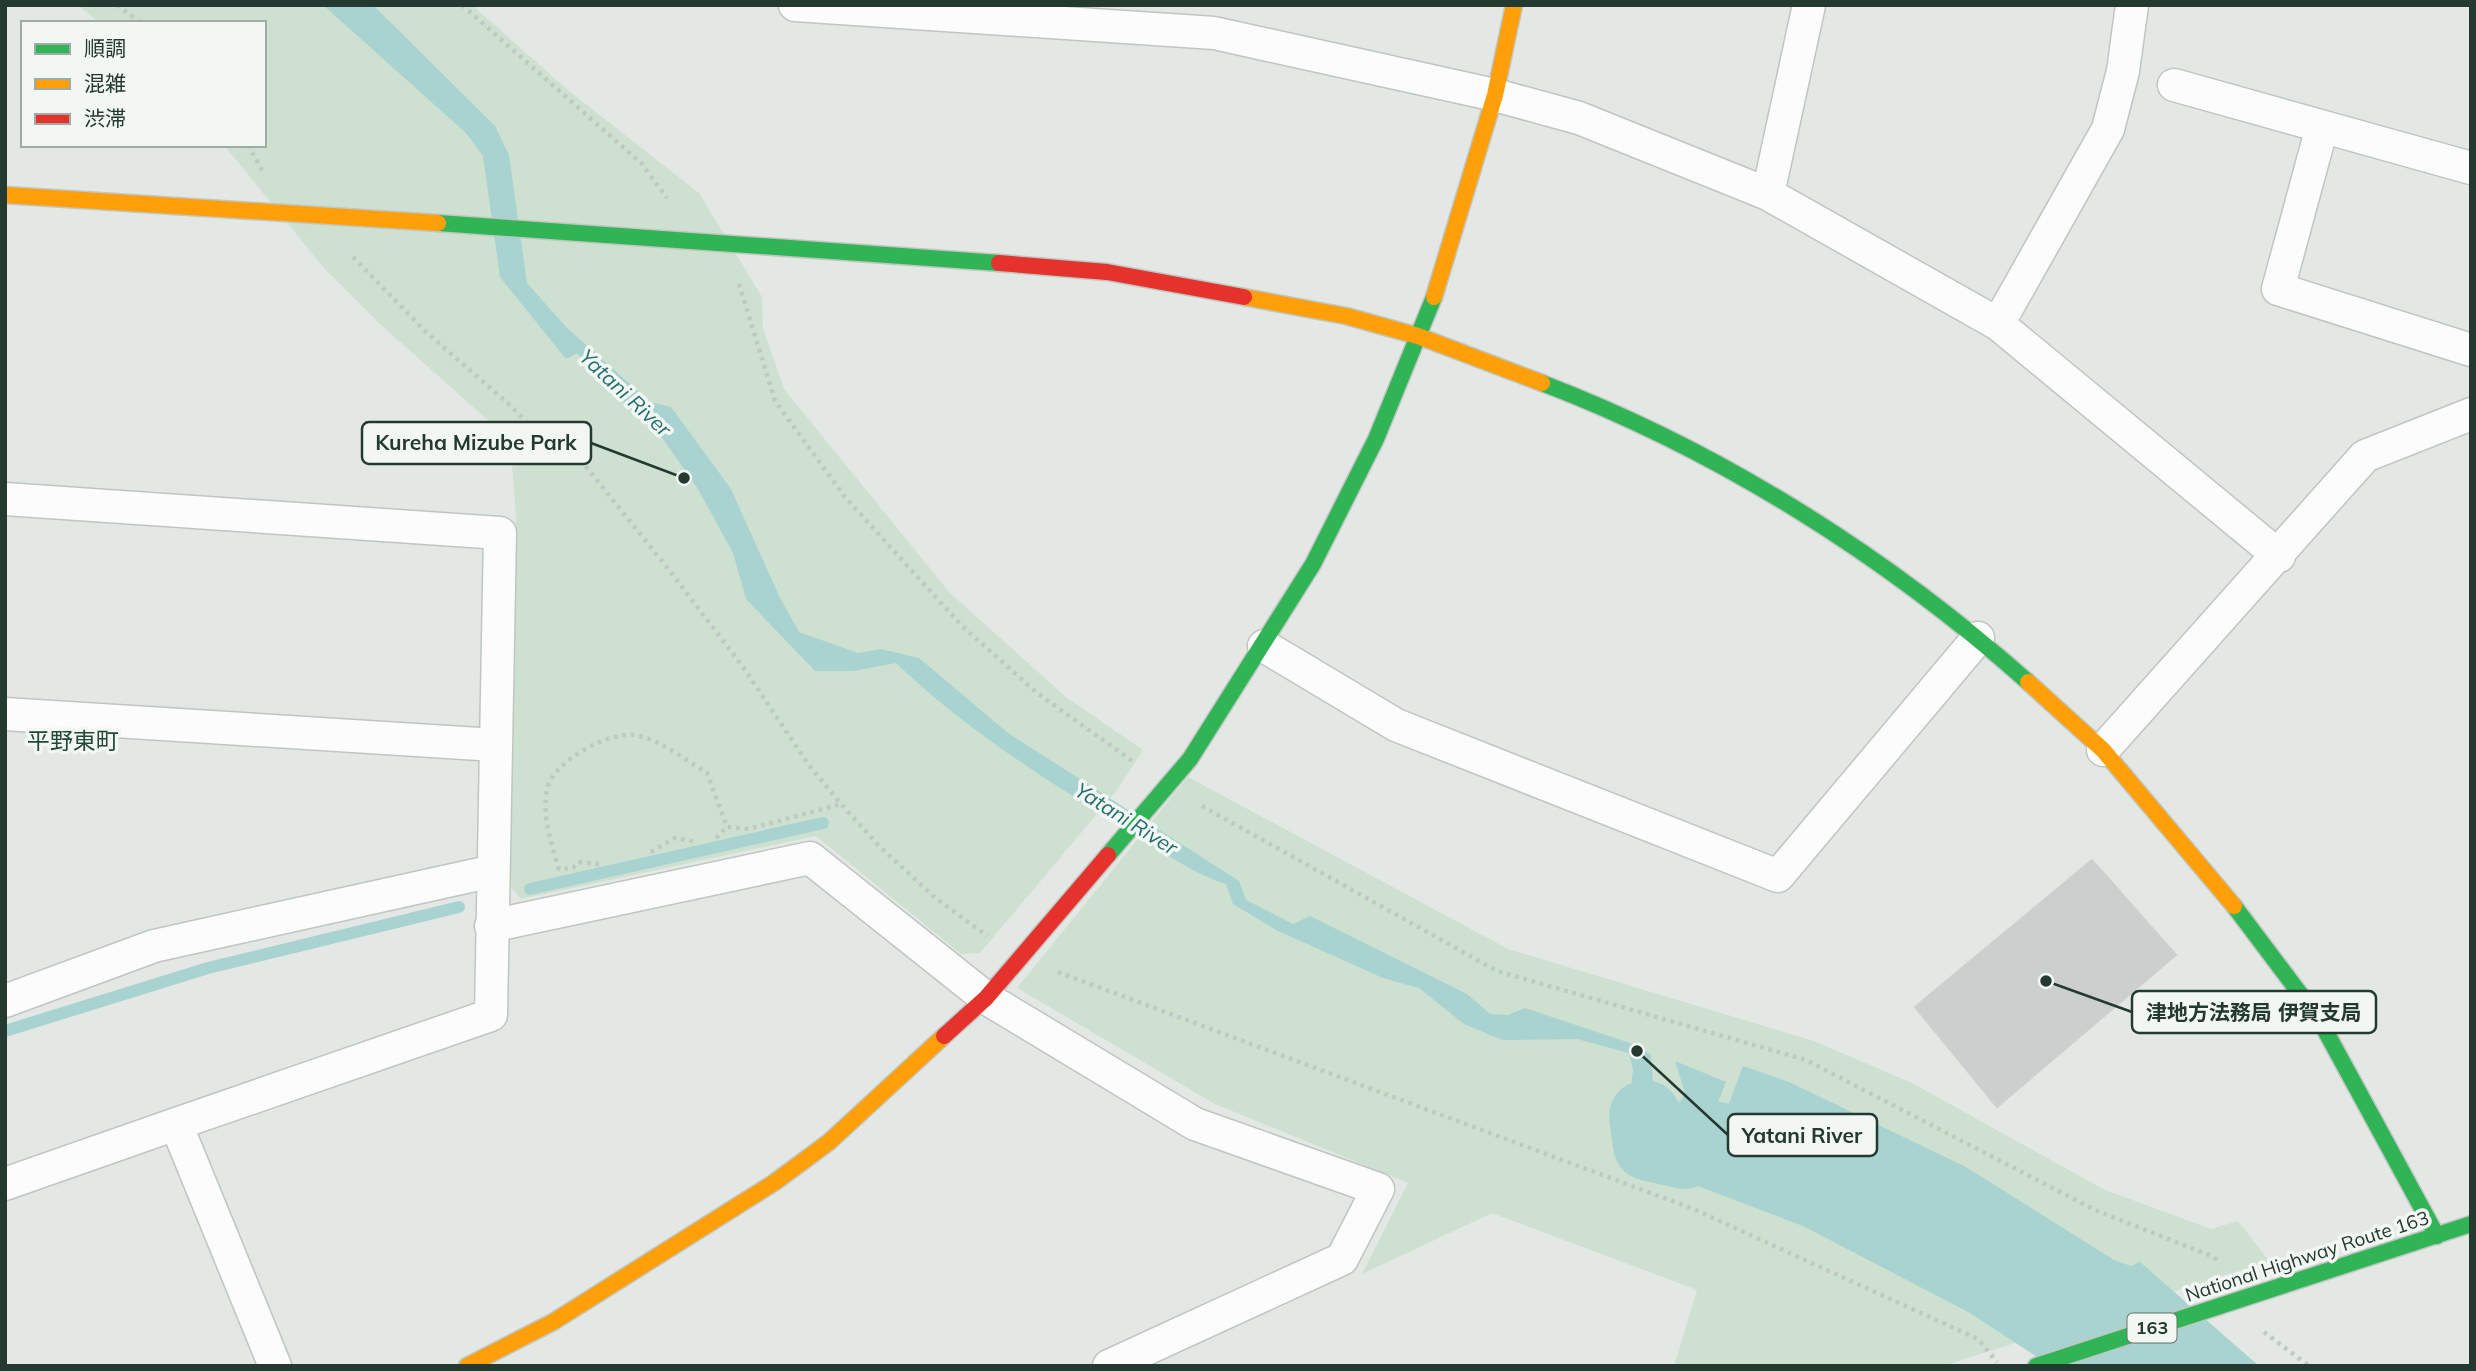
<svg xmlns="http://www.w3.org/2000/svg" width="2476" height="1371" viewBox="0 0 2476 1371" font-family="Mulish,'Noto Sans JP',sans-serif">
<rect width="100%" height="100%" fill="#e3e8e5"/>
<path fill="#cee0d0" d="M 78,5 L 472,5 L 569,91 L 699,193 L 762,297 L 763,328 L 784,389 L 950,593 L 1066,697 L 1143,750 L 1117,790 L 980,953 L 961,954 L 816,836 L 521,899 L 509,886 L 516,516 L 510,440 L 380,324 L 324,268 L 224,145 L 264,145 L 264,23 L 99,23 Z
M 1188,777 L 1508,949 L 1814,1041 L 1912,1083 L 2103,1189 L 2211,1229 L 2238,1221 L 2269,1261 L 1943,1366 L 1674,1366 L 1697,1290 L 1492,1213 L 1362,1274 L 1408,1183 L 1215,1104 L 1017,988 Z"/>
<path fill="#a8d3d0" d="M 323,5 L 373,5 L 495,126 L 509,155 L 527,283 L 566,327 L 650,402 L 671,407 L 731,489 L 779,596 L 799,632 L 858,653 L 881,649 L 919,658 L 1008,733 L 1239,881 L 1246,900 L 1293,924 L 1310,916 L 1467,994 L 1490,1014 L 1508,1015 L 1525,1008 L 1633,1044 L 1651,1055 L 1654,1098 L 1661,1130 L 1673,1135 L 1676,1109 L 1685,1093 L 1675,1061 L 1726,1082 L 1691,1170 L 1635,1151 L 1627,1125 L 1633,1070 L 1629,1053 L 1577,1039 L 1502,1040 L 1464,1024 L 1419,988 L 1383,978 L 1276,930 L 1233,904 L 1226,884 C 1191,873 1164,852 1133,833 C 1050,783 966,730 896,663 L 853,671 L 815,671 L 746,599 L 733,553 L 698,489 L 661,436 L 611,391 L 577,353 L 566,359 L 500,277 L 483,156 L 466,133 Z
M 1743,1066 L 1789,1082 L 1966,1167 L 2114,1260 L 2131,1266 L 2140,1262 L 2259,1366 L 2051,1366 L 1970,1313 L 1803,1226 L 1698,1186 Z"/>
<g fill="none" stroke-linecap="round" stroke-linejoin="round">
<path stroke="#a8d3d0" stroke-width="12" d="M 530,889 L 823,823
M 5,1031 L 208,968 L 459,907"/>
<path stroke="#a8d3d0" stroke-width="72" d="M 1645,1116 L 1649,1145 L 1684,1153 L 1695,1134 L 1728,1140 L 1805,1180"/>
</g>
<path fill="#cbcfcd" stroke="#ccd1ce" stroke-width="2" d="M 2092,860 L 2176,955 L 1997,1107 L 1915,1007 Z"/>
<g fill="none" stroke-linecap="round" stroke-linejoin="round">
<g stroke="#c0c5c2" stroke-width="35">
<path id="street" d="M 795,5 L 1214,33 L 1495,95 L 1579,118 L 1768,194 L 1998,324 L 2279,556
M 2174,85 L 2471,168
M 2322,127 L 2278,289 L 2471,350
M 1768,194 L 1809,5
M 1998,324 L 2108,129 L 2123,71 L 2132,5
M 5,499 L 500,533 L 491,1015 L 176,1124
M 1264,646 L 1396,725 L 1778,876 L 1978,638
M 5,714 L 495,745
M 2103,750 L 2365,456 L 2471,414
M 491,926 L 810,858 L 986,998 L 1195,1124 L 1378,1189 L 1342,1259 L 1109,1366
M 5,1001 L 154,946 L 493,871
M 5,1184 L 176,1124 L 275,1366"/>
</g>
<g stroke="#c0c6c2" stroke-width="19">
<path id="fast" d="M 438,223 L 999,263
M 1542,383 C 1720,451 1886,556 2028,682
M 1108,855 L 1190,759 L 1313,564 L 1376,439 L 1434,297
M 2234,906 L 2319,1019 L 2437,1236
M 2036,1366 L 2471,1224"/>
</g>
<g stroke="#c0c6c2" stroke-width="19">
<path id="slow" d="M 5,195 L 438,223
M 1244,297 L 1346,316 L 1418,336 L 1542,383
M 1434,297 L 1495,95 L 1514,5
M 2028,682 L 2103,750 L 2234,906
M 467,1366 L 553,1322 L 775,1182 L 829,1142 L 944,1036"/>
</g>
<g stroke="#c0c6c2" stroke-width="19">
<path id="jam" d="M 999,263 L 1107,272 L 1244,297
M 944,1036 L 986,998 L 1108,855"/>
</g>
<path stroke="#c0c8c4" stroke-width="4.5" stroke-dasharray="3.5 5" stroke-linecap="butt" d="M 117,5 L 141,23
M 462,5 L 641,163 L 667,198
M 248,145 L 263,172
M 353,257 L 426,332 L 511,406 L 544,441 L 583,463 L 666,566 L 743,667 L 808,764 L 841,804 L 879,846 L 933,896 L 987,936
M 739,284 L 775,401 L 845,497 L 961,625 L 1037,693 L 1135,763
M 1202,806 L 1497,971 L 1806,1060 L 2095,1210 L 2214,1257 L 2220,1264
M 716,838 L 727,827
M 651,852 L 675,838 L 697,842
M 599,864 L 578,862 L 573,868 L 559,869 C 551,845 542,815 547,789 C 553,761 612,728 640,736 C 664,743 686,760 707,773 L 727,827 L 749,829 L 841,804
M 1058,972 L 1691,1208 L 1978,1339 L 1997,1362
M 2264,1332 L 2309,1366"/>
<use href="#street" stroke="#fbfcfb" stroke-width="32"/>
<use href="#fast" stroke="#30b455" stroke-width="16"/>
<use href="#slow" stroke="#ff9f0a" stroke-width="16"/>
<use href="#jam" stroke="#e5322d" stroke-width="16"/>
</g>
<g text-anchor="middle" stroke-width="7" stroke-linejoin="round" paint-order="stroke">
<rect fill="#f2f7f3" stroke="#62726a" stroke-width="2" x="2127.5" y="1313.5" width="49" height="29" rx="5"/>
<g font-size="18" font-weight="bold" fill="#24392f">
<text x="2152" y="1334">163</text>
</g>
<g font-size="19" fill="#24392f" stroke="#f2f7f3">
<text transform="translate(2307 1256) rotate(-18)" y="7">National Highway Route 163</text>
</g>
<g font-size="21" font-style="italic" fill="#246e6d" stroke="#f2f7f3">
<text transform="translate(625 393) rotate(43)" y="7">Yatani River</text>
<text transform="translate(1126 819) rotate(32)" y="7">Yatani River</text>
</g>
<g font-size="23" fill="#224938" stroke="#f2f7f3">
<text x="73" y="749">平野東町</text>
</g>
</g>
<path fill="none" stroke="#24392f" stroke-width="2.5" d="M684 478L591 443M2046 981L2132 1012M1637 1051L1728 1135"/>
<g fill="#24392f" stroke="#f2f7f3" stroke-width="2.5">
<circle cx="684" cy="478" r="7"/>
<circle cx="2046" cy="981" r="7"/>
<circle cx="1637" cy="1051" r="7"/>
</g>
<g fill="#f2f7f3" stroke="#24392f" stroke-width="2.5">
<rect x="362" y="422" width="229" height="42" rx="7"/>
<rect x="2132" y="991" width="244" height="42" rx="7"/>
<rect x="1728" y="1114" width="149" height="42" rx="7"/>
</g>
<g font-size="21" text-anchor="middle" font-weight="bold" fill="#24392f">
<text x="476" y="450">Kureha Mizube Park</text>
<text x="2254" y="1020">津地方法務局 伊賀支局</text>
<text x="1802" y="1143">Yatani River</text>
</g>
<rect width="2476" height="1371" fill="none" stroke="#24392f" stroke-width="14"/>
<rect x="21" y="21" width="245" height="126" fill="#f2f7f3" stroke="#a0aba5" stroke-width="2"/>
<rect x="35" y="44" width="35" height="10" fill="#30b455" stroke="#a0aba5" stroke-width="2"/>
<text x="84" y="56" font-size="21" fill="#24392f">順調</text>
<rect x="35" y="79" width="35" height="10" fill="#ff9f0a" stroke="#a0aba5" stroke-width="2"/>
<text x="84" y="91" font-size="21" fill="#24392f">混雑</text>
<rect x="35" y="114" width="35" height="10" fill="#e5322d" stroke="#a0aba5" stroke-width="2"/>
<text x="84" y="126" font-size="21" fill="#24392f">渋滞</text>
</svg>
